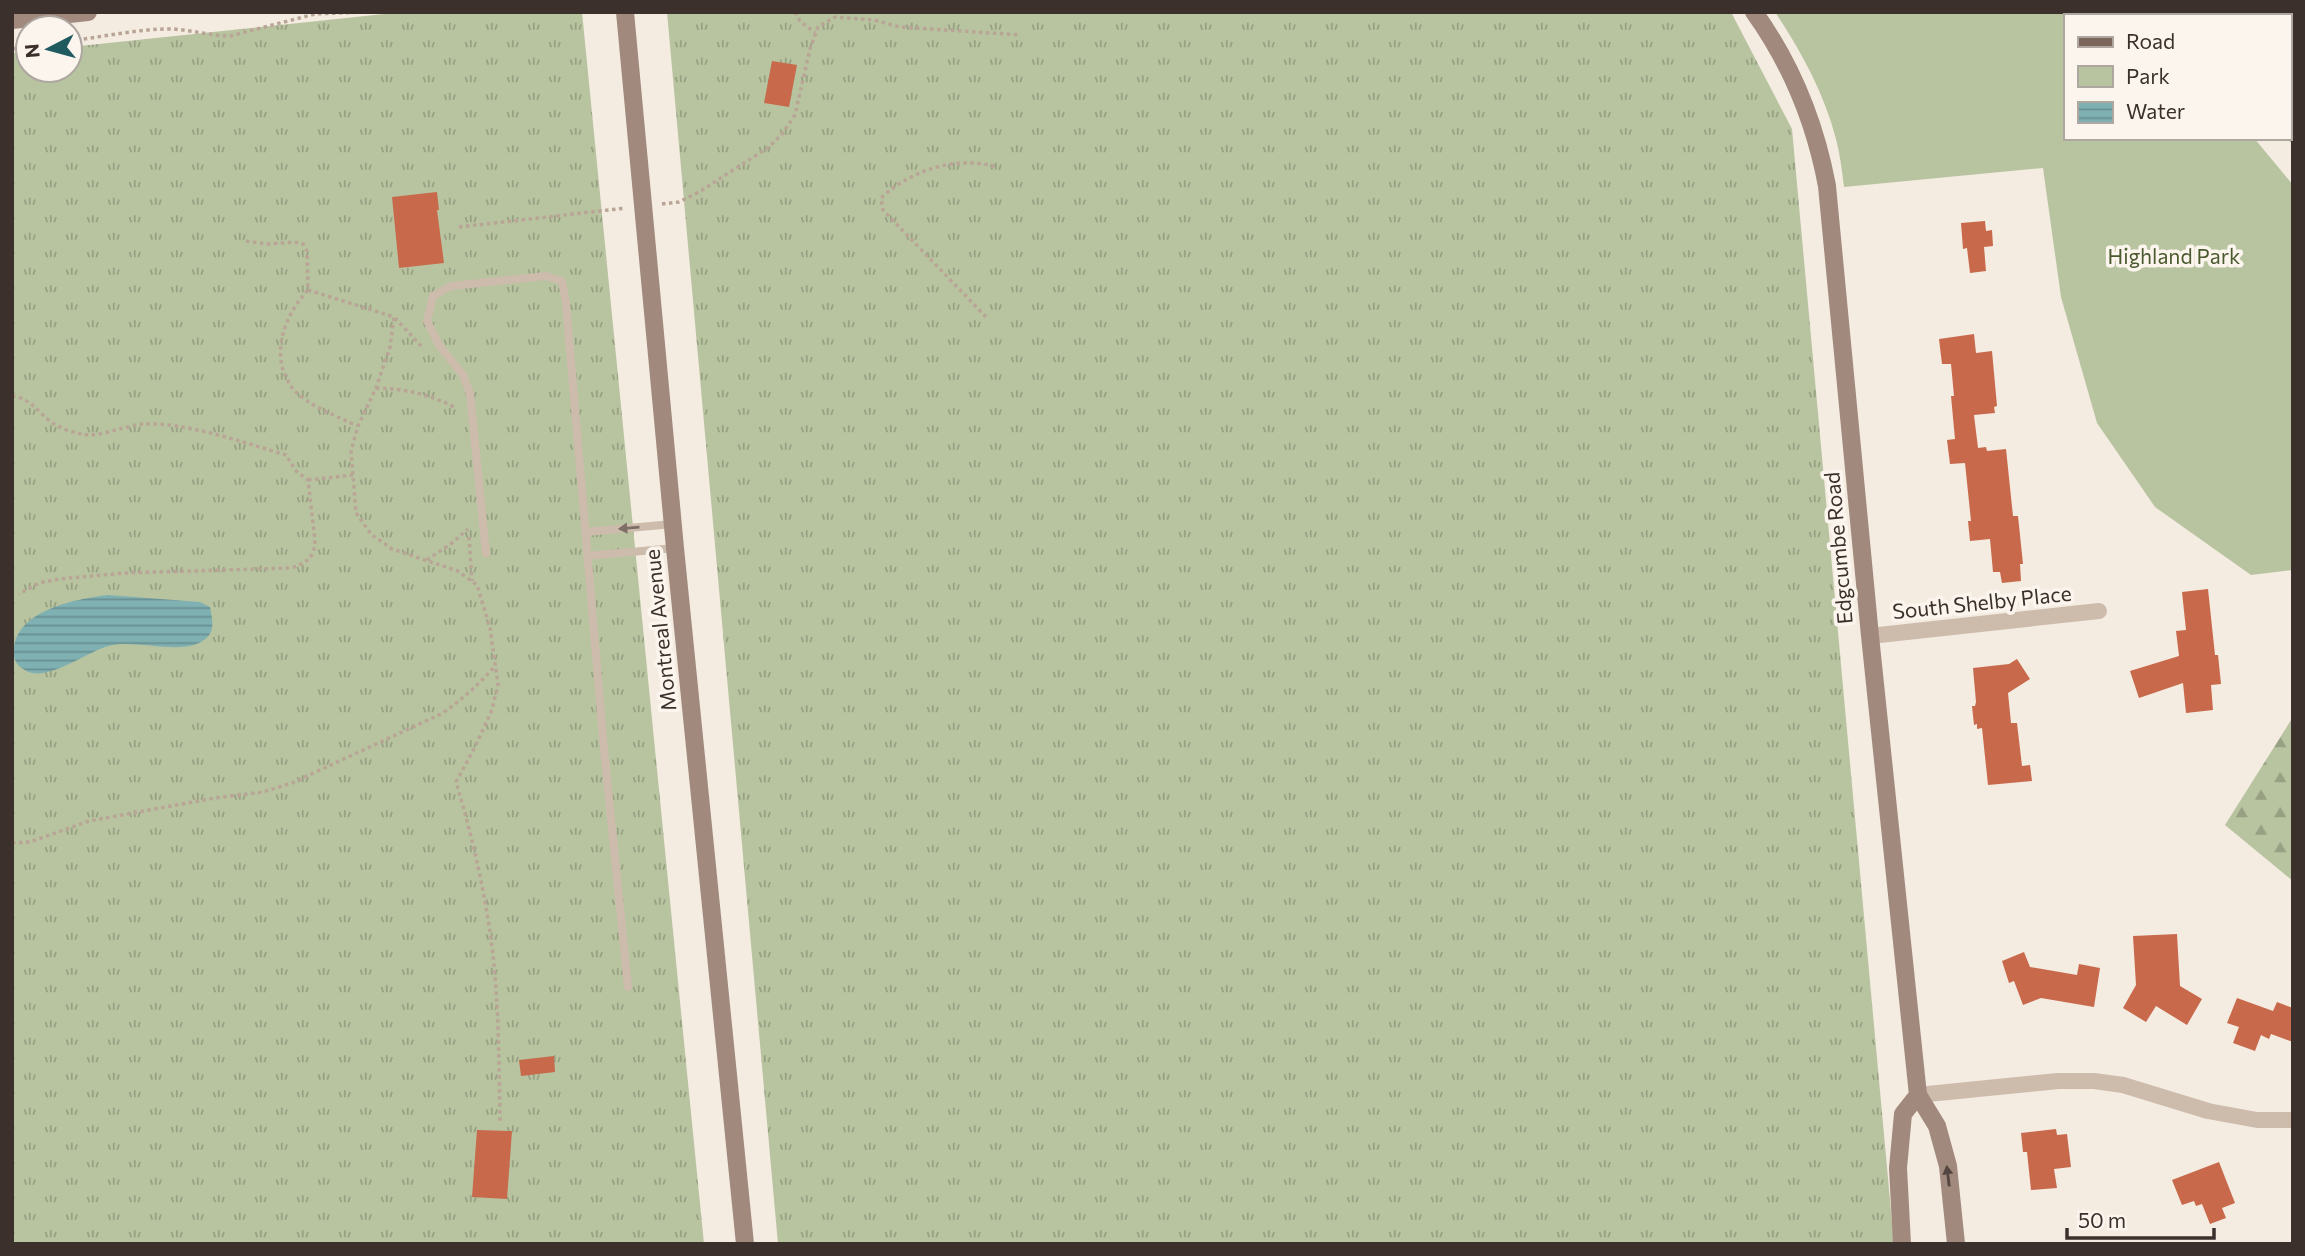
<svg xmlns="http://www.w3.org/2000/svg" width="2305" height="1256" viewBox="0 0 2305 1256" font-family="Commissioner,sans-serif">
<defs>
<pattern id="grass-tufts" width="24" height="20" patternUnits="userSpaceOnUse" patternTransform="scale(1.75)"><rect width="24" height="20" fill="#b8c4a0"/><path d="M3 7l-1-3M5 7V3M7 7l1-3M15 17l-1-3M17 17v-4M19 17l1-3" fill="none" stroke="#97a083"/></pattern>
<pattern id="forest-firs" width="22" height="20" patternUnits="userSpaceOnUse" patternTransform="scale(1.75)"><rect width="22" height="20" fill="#b8c4a0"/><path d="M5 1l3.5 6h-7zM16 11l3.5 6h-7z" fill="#97a083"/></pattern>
<pattern id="water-rules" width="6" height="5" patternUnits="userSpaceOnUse" patternTransform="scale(1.75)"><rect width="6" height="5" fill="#7fb0b2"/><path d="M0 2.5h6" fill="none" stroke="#699091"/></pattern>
</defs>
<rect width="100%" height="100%" fill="#f4ebe1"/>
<path fill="url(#grass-tufts)" d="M 403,12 L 582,12 L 704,1244 L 12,1244 L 12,53 L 28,52 L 28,70 L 70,70 L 70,47 Z
M 667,12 L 1731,12 L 1792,129 L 1894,1244 L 778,1244 Z"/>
<path fill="url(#forest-firs)" d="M 2293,717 L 2293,881 L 2225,825 Z"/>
<path fill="#b8c4a0" d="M 1775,12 L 2150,12 L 2153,16 L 2065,16 L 2065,138 L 2254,138 L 2293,185 L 2293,570 L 2251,575 L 2155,507 L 2097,423 L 2061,297 L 2043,168 L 1844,187 C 1842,171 1840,154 1836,139 C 1824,93 1801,51 1775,12 Z"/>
<path fill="url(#water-rules)" d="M 108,595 L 200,602 L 210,607 C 213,623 216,635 199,643 C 176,654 134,639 108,646 C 88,652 54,677 32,673 C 24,671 15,665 14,656 C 10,611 75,599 108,595 Z"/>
<path fill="#c8694b" d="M 772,61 L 797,65 L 789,107 L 764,103 Z
M 437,192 L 439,210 L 437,210 L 444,263 L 399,268 L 392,197 Z
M 1985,221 L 1986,231 L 1992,230 L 1993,246 L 1984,247 L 1986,271 L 1970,273 L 1967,248 L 1963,249 L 1961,223 Z
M 1974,334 L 1976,353 L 1992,351 L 1997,406 L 1994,407 L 1995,413 L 1974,415 L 1978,448 L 1986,447 L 1987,451 L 2006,449 L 2013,516 L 2018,516 L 2023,564 L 2020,564 L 2021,581 L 2002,583 L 2000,572 L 1993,572 L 1990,539 L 1970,541 L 1968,521 L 1971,521 L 1965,463 L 1950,464 L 1947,440 L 1955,439 L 1951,396 L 1954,396 L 1951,364 L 1942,364 L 1939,339 Z
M 2208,589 L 2215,655 L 2218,655 L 2221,684 L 2211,685 L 2213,710 L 2186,713 L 2183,683 L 2139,698 L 2130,671 L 2179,656 L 2176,631 L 2186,630 L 2182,592 Z
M 2017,659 L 2030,679 L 2008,693 L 2011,723 L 2017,723 L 2022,766 L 2030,765 L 2032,781 L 1988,785 L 1982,728 L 1977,729 L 1977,724 L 1974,725 L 1972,706 L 1975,706 L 1976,702 L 1973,668 L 2009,664 Z
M 2177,934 L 2180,986 L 2202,999 L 2187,1025 L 2156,1006 L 2146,1022 L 2123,1008 L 2136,985 L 2133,936 Z
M 2024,952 L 2030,967 L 2077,975 L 2079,964 L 2100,968 L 2094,1007 L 2041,998 L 2023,1005 L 2014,981 L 2009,983 L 2002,961 Z
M 2237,998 L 2273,1011 L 2277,1002 L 2293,1008 L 2293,1042 L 2271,1034 L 2269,1039 L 2261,1035 L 2255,1051 L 2233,1043 L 2239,1027 L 2227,1023 Z
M 554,1056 L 555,1072 L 521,1076 L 519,1060 Z
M 2056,1129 L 2057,1135 L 2067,1134 L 2071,1167 L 2054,1169 L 2057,1188 L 2031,1190 L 2027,1152 L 2023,1152 L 2021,1133 Z
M 477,1130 L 512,1131 L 507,1199 L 472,1197 Z
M 2219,1162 L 2235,1203 L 2222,1208 L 2226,1218 L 2210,1224 L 2202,1204 L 2196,1206 L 2194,1201 L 2182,1205 L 2172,1180 Z"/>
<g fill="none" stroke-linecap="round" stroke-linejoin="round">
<path stroke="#b9a596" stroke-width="3.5" stroke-dasharray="3.5 3.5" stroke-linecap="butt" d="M 795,12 L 800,21 L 815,33
M 70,41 C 101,37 133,30 164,29 C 186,28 208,36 230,36 L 315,14 L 362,12
M 12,49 L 28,47
M 662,204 L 679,202 L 699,192 L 769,147 L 782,134 L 795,115 L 810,49 L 818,27 L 835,17 L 874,20 L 900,27 L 1021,35
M 459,227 L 626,208
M 246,241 L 266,244 L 294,242 L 303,244 L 307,251 L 308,290 C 283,317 268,358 294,390 C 307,405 339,417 357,426
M 308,290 L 394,317 L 390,347 L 376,388 L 358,426 L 351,451 L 356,513 L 371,534 L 392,549 L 458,571 L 477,585 L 490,628 L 498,684 L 492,710 L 475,747 L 456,782 C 473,839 486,896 493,955 C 499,1010 499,1065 500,1121
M 986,317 L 883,210 L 881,198 C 911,170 957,155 997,167
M 395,318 L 423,348
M 376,388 C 405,389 430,394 456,408
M 12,396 C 30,398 38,412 51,422 C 60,428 71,432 81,434 C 101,438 124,425 144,424 C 186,422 245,443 286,455 L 296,471 L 308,480 L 315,540 C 315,557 307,563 291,568 L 124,573 L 59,579 L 39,583 L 19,594
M 308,480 L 353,475
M 469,537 L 472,581
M 427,560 L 452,543 L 468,529
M 12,843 L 30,842 L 89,821 L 215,798 L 263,792 L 292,783 L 441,714 C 462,700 479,684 496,665"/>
<path stroke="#cdbbac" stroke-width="8" d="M 585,532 L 673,524
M 486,553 L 470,394 L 463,375 L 439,345 L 427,321 L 433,296 L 451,286 L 546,276 L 562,281 L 566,303 L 604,749 L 628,987
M 587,556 L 675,548"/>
<path stroke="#cdbbac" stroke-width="16" d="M 1870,636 L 2099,611
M 1918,1095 L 2058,1081 L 2094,1081 L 2123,1085 L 2208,1111 L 2257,1120 L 2293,1120"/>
<path stroke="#a18a7d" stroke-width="18" d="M 625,12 L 675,548 L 745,1244
M 1754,12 C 1792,65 1815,122 1827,186 L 1870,636 L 1918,1095 L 1937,1126 L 1948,1166 L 1956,1244
M 12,20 L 88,12
M 1902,1244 L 1898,1168 L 1903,1114 L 1918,1095"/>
<path stroke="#7d675c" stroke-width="18" d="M 2193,12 L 2196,16
M 2289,129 L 2293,133"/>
</g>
<defs><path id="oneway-solid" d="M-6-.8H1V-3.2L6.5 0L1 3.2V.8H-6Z" transform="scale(1.75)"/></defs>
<use fill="#7d6f65" href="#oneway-solid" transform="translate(629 528) rotate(175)"/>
<use fill="#544640" href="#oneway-solid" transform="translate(1948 1176) rotate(-97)"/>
<g text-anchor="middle" stroke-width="7" stroke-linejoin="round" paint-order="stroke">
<g font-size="21" fill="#4a5a2e" stroke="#fbf5ee">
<text x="2174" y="264">Highland Park</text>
</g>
<g font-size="21" fill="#3b302b" stroke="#fbf5ee">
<text transform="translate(1839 548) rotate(-95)" y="7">Edgcumbe Road</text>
<text transform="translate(1982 603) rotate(-6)" y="7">South Shelby Place</text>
<text transform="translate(661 630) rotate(-96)" y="7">Montreal Avenue</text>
</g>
</g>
<rect width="2305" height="1256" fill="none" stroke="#3b302b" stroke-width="28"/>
<rect x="2064" y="14" width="228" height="126" fill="#fbf5ee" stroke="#aea6a0" stroke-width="2"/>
<rect x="2078" y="37" width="35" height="10" fill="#7d675c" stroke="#aea6a0" stroke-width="2"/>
<text x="2126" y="49" font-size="21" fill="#3b302b">Road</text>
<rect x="2078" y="66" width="35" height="21" fill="#b8c4a0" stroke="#aea6a0" stroke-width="2"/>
<text x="2126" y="84" font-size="21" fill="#3b302b">Park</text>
<rect x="2078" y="102" width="35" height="21" fill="url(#water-rules)" stroke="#aea6a0" stroke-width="2"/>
<text x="2126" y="119" font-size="21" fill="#3b302b">Water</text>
<g transform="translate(49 49) rotate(264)"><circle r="33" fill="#fbf5ee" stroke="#aea6a0" stroke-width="2"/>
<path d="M0-5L12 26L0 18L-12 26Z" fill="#1f5a5e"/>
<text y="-10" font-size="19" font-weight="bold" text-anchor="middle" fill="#3b302b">N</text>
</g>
<path d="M2067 1228v10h147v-10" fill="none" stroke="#3b302b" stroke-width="3.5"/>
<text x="2078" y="1228" font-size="21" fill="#3b302b" stroke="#fbf5ee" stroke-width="5" paint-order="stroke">50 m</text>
</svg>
